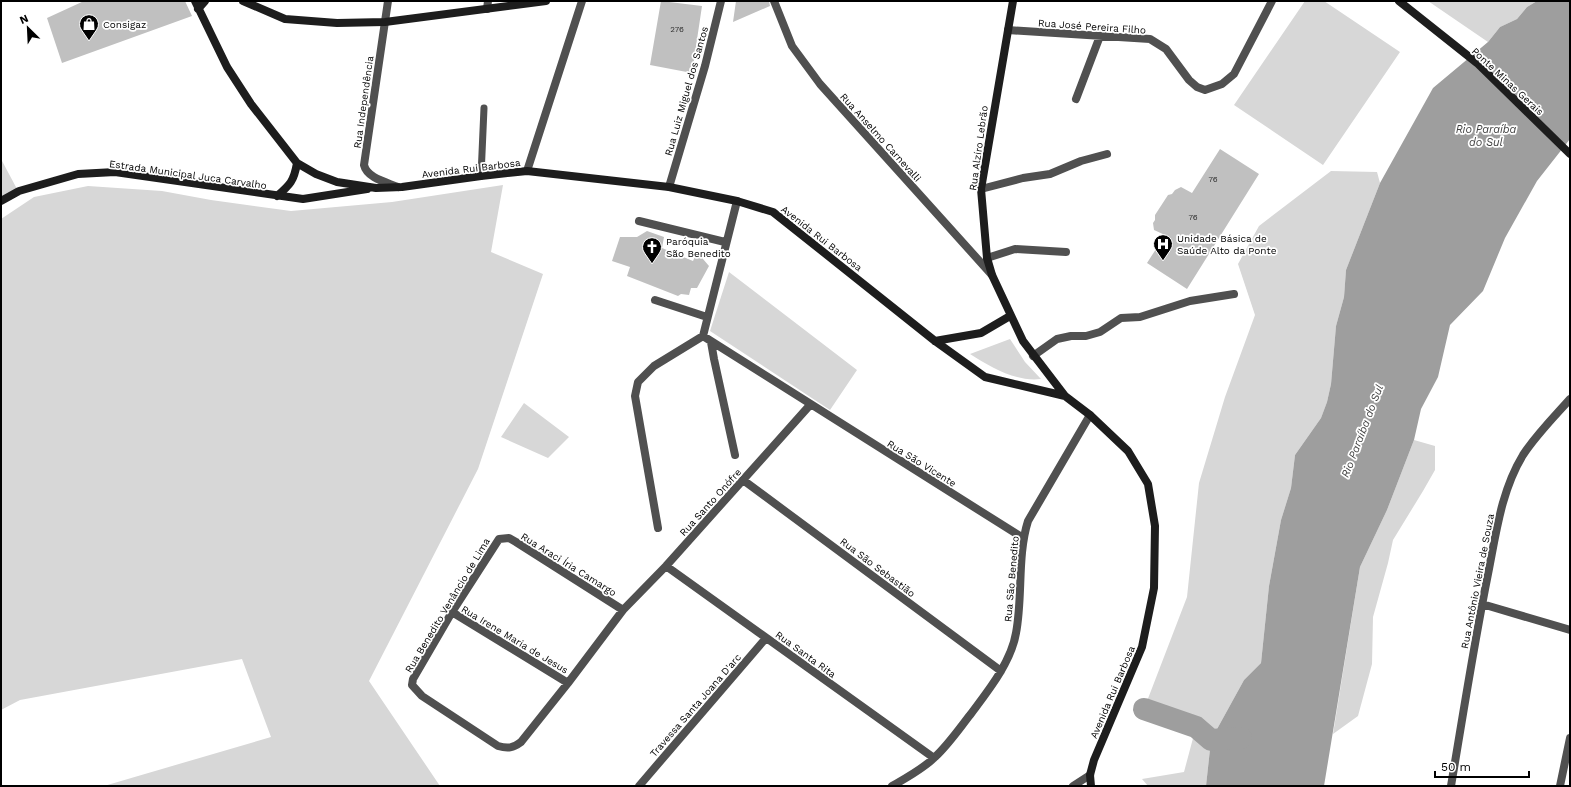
<svg xmlns="http://www.w3.org/2000/svg" width="1571" height="787" viewBox="0 0 1571 787" font-family="'Work Sans',sans-serif">
<rect width="100%" height="100%" fill="#fff"/>
<path fill="#d7d7d7" d="M 1305,1 L 1324,1 L 1400,52 L 1323,165 L 1234,105 Z
M 1428,1 L 1537,1 L 1527,7 L 1517,19 L 1500,27 L 1488,42 Z
M 1,159 L 17,189 L 1,201 Z
M 1331,171 L 1377,172 L 1380,183 L 1346,270 L 1344,297 L 1336,326 L 1331,384 L 1327,402 L 1321,418 L 1295,455 L 1291,488 L 1281,520 L 1269,586 L 1261,663 L 1244,680 L 1211,740 L 1206,786 L 1148,786 L 1142,779 L 1184,772 L 1196,727 L 1144,709 L 1187,597 L 1199,483 L 1225,397 L 1255,315 L 1238,264 L 1259,226 Z
M 503,185 L 491,252 L 543,274 L 478,469 L 369,681 L 440,786 L 104,786 L 271,737 L 242,659 L 20,700 L 1,710 L 1,219 L 34,197 L 88,186 L 162,191 L 211,200 L 291,211 L 392,202 Z
M 729,272 L 857,370 L 830,410 L 710,331 Z
M 1010,339 L 1025,362 L 1041,379 C 1015,382 991,367 970,354 Z
M 524,403 L 569,437 L 548,458 L 501,437 Z
M 1414,440 L 1435,446 L 1435,470 L 1423,491 L 1393,540 L 1388,563 L 1373,617 L 1372,664 L 1358,716 L 1333,734 L 1360,567 L 1387,510 Z"/>
<path fill="#9e9e9e" d="M 1537,1 L 1570,1 L 1570,139 L 1537,181 L 1505,238 L 1483,291 L 1450,325 L 1438,377 L 1421,409 L 1414,440 L 1387,510 L 1360,567 L 1324,786 L 1206,786 L 1211,740 L 1244,680 L 1261,663 L 1269,586 L 1281,520 L 1291,488 L 1295,455 L 1321,418 L 1327,402 L 1331,384 L 1336,326 L 1344,297 L 1346,270 L 1380,183 L 1433,88 L 1488,42 L 1500,27 L 1517,19 L 1527,7 Z"/>
<g fill="none" stroke-linecap="round" stroke-linejoin="round">
<path stroke="#9e9e9e" stroke-width="22" d="M 1144,709 L 1196,727 L 1211,740 L 1241,738"/>
</g>
<path fill="#c0c0c0" d="M 84,1 L 185,1 L 192,16 L 62,63 L 47,18 Z
M 661,1 L 702,6 L 692,73 L 650,65 Z
M 736,1 L 769,1 L 770,6 L 733,22 Z
M 1220,149 L 1259,174 L 1187,289 L 1147,263 L 1165,235 L 1154,230 L 1153,223 L 1155,220 L 1155,215 L 1168,195 L 1172,194 L 1175,190 L 1181,187 L 1192,193 Z
M 647,231 L 664,237 L 662,248 L 693,261 L 697,252 L 709,266 L 697,288 L 691,288 L 689,295 L 681,294 L 678,296 L 627,276 L 630,267 L 612,261 L 620,237 L 637,237 Z"/>
<g fill="none" stroke-linecap="round" stroke-linejoin="round">
<path stroke="#727272" stroke-width="2" stroke-dasharray="1 2" stroke-linecap="butt" d="M 1471,1 L 1473,1"/>
<path stroke="#505050" stroke-width="7" d="M 481,176 L 484,108"/>
<path stroke="#505050" stroke-width="8" d="M 388,1 L 364,165 C 367,178 386,182 398,187
M 774,1 L 792,46 L 820,84 L 992,275
M 487,9 L 488,1
M 1008,30 L 1150,39 L 1166,49 L 1189,80 L 1197,87 L 1205,90 L 1222,84 L 1234,74 L 1272,1
M 1076,99 L 1100,36
M 527,171 L 582,1
M 669,187 L 705,66 L 721,1
M 981,189 L 1023,178 L 1050,174 L 1081,161 L 1107,154
M 737,201 L 703,336 L 1023,538
M 639,221 L 725,242
M 987,258 L 1015,249 L 1066,252
M 655,300 L 707,317
M 711,342 L 714,359 L 735,455
M 1033,356 L 1057,339 L 1071,336 L 1086,336 L 1100,332 L 1121,318 L 1140,317 L 1190,301 L 1234,294
M 743,480 L 1001,671
M 658,528 L 635,396 L 638,382 L 654,366 L 703,336
M 666,566 L 934,758
M 1482,604 L 1570,630
M 623,610 L 516,542 L 509,538 L 499,539 L 452,612 L 413,679 L 412,685 L 422,696 L 498,746 C 508,749 513,748 521,742 L 568,683 L 623,610 L 666,566 L 810,405
M 452,612 L 568,683
M 639,786 L 766,638
M 892,786 C 906,778 923,769 935,757 C 948,745 959,729 970,715 C 987,692 1011,663 1016,633 C 1023,597 1017,556 1028,521 L 1090,415
M 1073,786 L 1090,775
M 1451,786 C 1463,715 1474,644 1488,574 C 1496,534 1501,491 1523,455 C 1536,435 1554,417 1570,399
M 1560,786 L 1570,738"/>
<path stroke="#1d1d1d" stroke-width="8" d="M 195,1 L 227,67 L 251,104 L 297,163 L 316,174 L 337,182 L 376,188 L 402,187 L 481,176 L 527,171 L 669,187 L 737,201 L 773,212 L 935,341 L 985,377 L 1065,396 L 1090,415 L 1128,451 L 1148,484 L 1155,526 L 1154,588 L 1142,647 L 1094,760 L 1090,775 L 1091,786
M 243,1 L 285,19 L 337,23 L 385,22 L 546,1
M 1013,1 L 981,189 L 987,258 L 992,275 L 1023,341 L 1065,396
M 1399,1 L 1477,63 L 1570,154
M 198,9 L 205,1
M 277,196 C 290,185 294,181 297,163
M 1,201 L 19,191 L 78,174 L 115,172 L 303,199 L 367,189
M 935,341 L 981,333 L 1010,316"/>
</g>
<defs>
<g id="shop-pin" transform="scale(1)"><path d="M0 17L-7.5 6A9.5 9.5 0 1 1 7.5 6Z" fill="#000" stroke="#fff"/><path d="M-5-2.5h2.3a2.7 3.5 0 0 1 5.4 0H5L5.5 6h-11ZM-1.5-2.5h3a1.5 2.3 0 0 0-3 0Z" fill="#fff"/></g>
<g id="hospital-pin" transform="scale(1)"><path d="M0 17L-7.5 6A9.5 9.5 0 1 1 7.5 6Z" fill="#000" stroke="#fff"/><path d="M-5-5h3v3.5h4V-5h3V5h-3V1.5h-4V5h-3Z" fill="#fff"/></g>
<g id="church-pin" transform="scale(1)"><path d="M0 17L-7.5 6A9.5 9.5 0 1 1 7.5 6Z" fill="#000" stroke="#fff"/><path d="M-1.2-6h2.4v3.5h3.3v2.4h-3.3V6h-2.4V-.1h-3.3v-2.4h3.3Z" fill="#fff"/></g>
</defs>
<g fill-rule="evenodd">
<use href="#shop-pin" x="89" y="24"/>
<use href="#hospital-pin" x="1163" y="244"/>
<use href="#church-pin" x="652" y="247"/>
</g>
<g text-anchor="middle" stroke-width="3.5" stroke-linejoin="round" paint-order="stroke">
<g font-size="8" fill="#303030">
<text x="677" y="32">276</text>
<text x="1213" y="182">76</text>
<text x="1193" y="220">76</text>
</g>
<g font-size="10" fill="#000" stroke="#fff" text-anchor="start">
<text x="103" y="28">Consigaz</text>
<text x="1177" y="242">Unidade Básica de<tspan x="1177" dy="12">Saúde Alto da Ponte</tspan></text>
<text x="666" y="245">Paróquia<tspan x="666" dy="12">São Benedito</tspan></text>
</g>
<g font-size="10" fill="#000" stroke="#fff">
<text transform="translate(1092 26) rotate(4)" y="4">Rua José Pereira Filho</text>
<text transform="translate(1508 81) rotate(43)" y="4">Ponte Minas Gerais</text>
<text transform="translate(686 91) rotate(-74)" y="4">Rua Luiz Miguel dos Santos</text>
<text transform="translate(363 102) rotate(-82)" y="4">Rua Independência</text>
<text transform="translate(881 137) rotate(48)" y="4">Rua Anselmo Carnevalli</text>
<text transform="translate(978 148) rotate(-82)" y="4">Rua Alzíro Lebrão</text>
<text transform="translate(471 168) rotate(-7)" y="4">Avenida Rui Barbosa</text>
<text transform="translate(188 174) rotate(8)" y="4">Estrada Municipal Juca Carvalho</text>
<text transform="translate(822 238) rotate(38)" y="4">Avenida Rui Barbosa</text>
<text transform="translate(922 463) rotate(32)" y="4">Rua São Vicente</text>
<text transform="translate(710 502) rotate(-48)" y="4">Rua Santo Onófre</text>
<text transform="translate(569 564) rotate(32)" y="4">Rua Araci Íria Camargo</text>
<text transform="translate(878 567) rotate(37)" y="4">Rua São Sebastião</text>
<text transform="translate(1011 579) rotate(-85)" y="4">Rua São Benedito</text>
<text transform="translate(1477 581) rotate(-79)" y="4">Rua Antônio Vieira de Souza</text>
<text transform="translate(447 605) rotate(-59)" y="4">Rua Benedito Venâncio de Lima</text>
<text transform="translate(515 639) rotate(31)" y="4">Rua Irene Maria de Jesus</text>
<text transform="translate(806 654) rotate(36)" y="4">Rua Santa Rita</text>
<text transform="translate(1112 692) rotate(-67)" y="4">Avenida Rui Barbosa</text>
<text transform="translate(695 705) rotate(-49)" y="4">Travessa Santa Joana D'arc</text>
</g>
<g font-size="11" font-style="italic" fill="#3f3f3f" stroke="#fff">
<text x="1486" y="133">Rio Paraíba<tspan x="1486" dy="13">do Sul</tspan></text>
<text transform="translate(1362 431) rotate(-69)" y="4">Rio Paraíba do Sul</text>
</g>
</g>
<rect width="1571" height="787" fill="none" stroke="#000000" stroke-width="4"/>
<g transform="translate(28 28) rotate(336)" stroke="#ffffff" stroke-width="3" paint-order="stroke">
<path d="M0-3L7 15L0 10L-7 15Z" fill="#000000"/>
<text y="-6" font-size="11" font-weight="bold" text-anchor="middle" fill="#000000">N</text>
</g>
<path d="M1435 771v6h94v-6" fill="none" stroke="#000000" stroke-width="2"/>
<text x="1441" y="771" font-size="12" fill="#000000" stroke="#ffffff" stroke-width="3" paint-order="stroke">50 m</text>
</svg>
